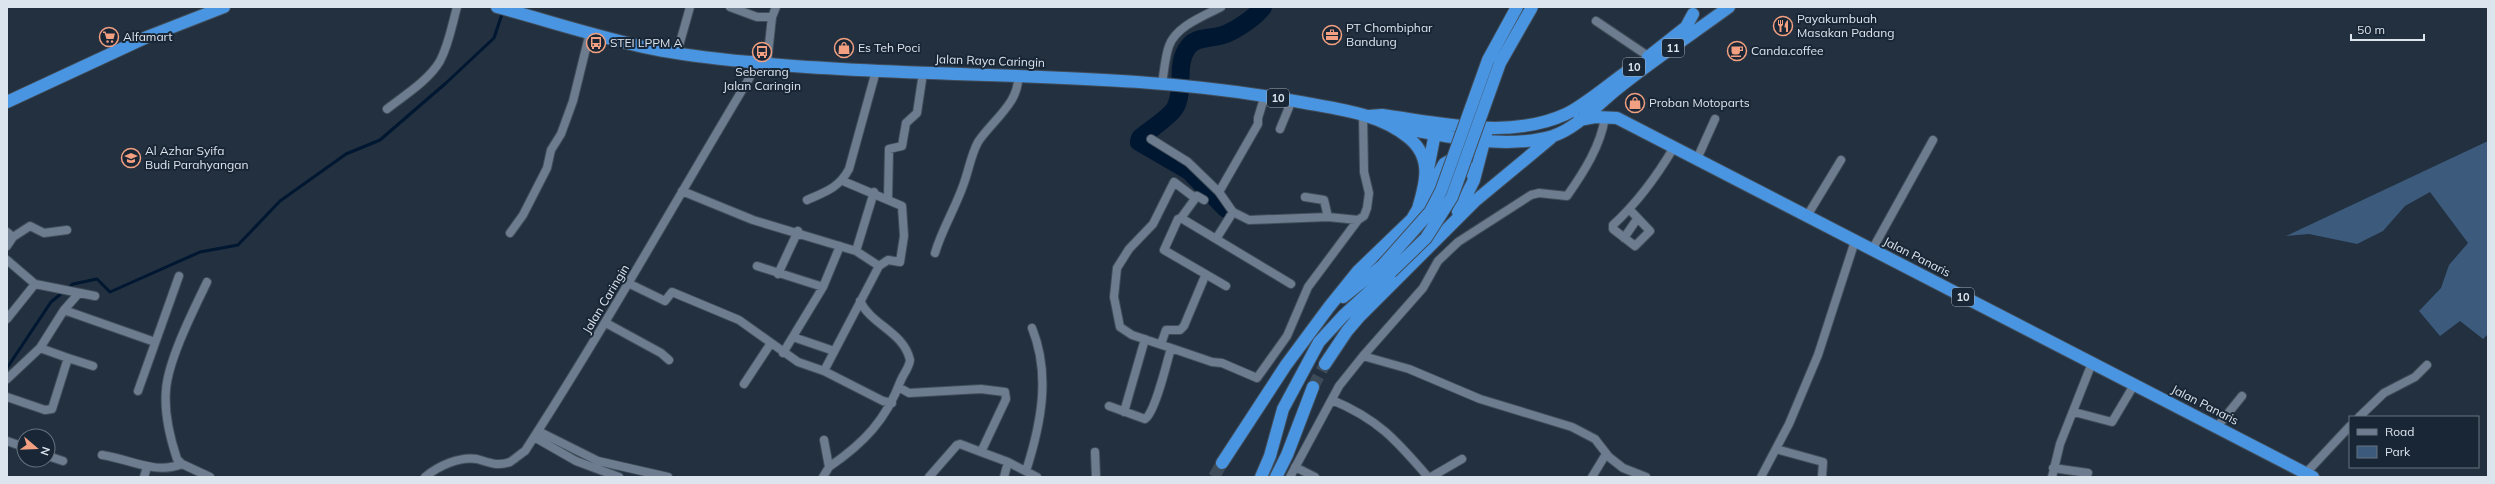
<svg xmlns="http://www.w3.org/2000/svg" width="2495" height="484" viewBox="0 0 2495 484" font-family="Mulish,sans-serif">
<rect width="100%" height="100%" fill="#22303f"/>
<path fill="#3c5a7b" d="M 2488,141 L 2488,334 L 2483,339 L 2460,321 L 2440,336 L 2419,311 L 2441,288 L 2449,265 L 2468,243 L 2430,192 L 2405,206 L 2383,231 L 2357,244 L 2309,234 L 2286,236 Z"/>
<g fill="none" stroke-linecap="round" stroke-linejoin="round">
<path stroke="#001731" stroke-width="3" d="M 7,368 L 51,302 L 73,284 L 97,279 L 110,292 L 200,252 L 238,245 L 280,201 L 346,154 L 380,140 L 446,83 L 494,38 L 503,11"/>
<path stroke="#001731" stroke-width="18" d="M 1226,209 L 1189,171 L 1139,142 L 1140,138 C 1149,130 1170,117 1175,108 C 1186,89 1174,64 1189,46 C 1197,36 1212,39 1223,35 C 1235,31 1256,17 1263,7"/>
<path stroke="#3e4b59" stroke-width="12" stroke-dasharray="12 6" stroke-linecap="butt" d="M 1313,387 L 1325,364
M 1214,477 L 1222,463"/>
<g stroke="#414d5a" stroke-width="10">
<path id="street" d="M 730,7 L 757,17 L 772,17
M 1596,21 L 1648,56
M 677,53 L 690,7
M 767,63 L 772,17 L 776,7
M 1162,84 C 1164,72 1165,57 1169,46 C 1176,26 1204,16 1221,7
M 387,109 C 405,95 429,80 440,61 C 449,44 452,25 457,7
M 1280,129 L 1292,100
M 1151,139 L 1188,162 L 1219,192 L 1233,212 L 1249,220 L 1328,217 L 1358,220 L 1364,216 L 1367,208 L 1369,193 L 1364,172 L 1363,115
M 1697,159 L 1715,119
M 682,191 L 753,220 L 856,251 L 879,266
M 1219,192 L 1258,124 L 1258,118 L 1265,95
M 1305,197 L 1324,200 L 1328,217
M 888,199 L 889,149 L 902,146 L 906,123 L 917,113 L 923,73
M 807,200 C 825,192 839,188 849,169 L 876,71
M 1204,200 L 1197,196 L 1181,218 L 1178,219 L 1164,250 L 1226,286
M 1630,210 L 1650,231 L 1635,246 L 1613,229 L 1613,225 C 1637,203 1657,176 1674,147
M 1807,216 L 1841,160
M 1181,218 L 1291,284
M 7,232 L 13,237 L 30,226 L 44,233 L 67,230
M 510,233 L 523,215 L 547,168 L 551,150 L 561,134 L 573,101 L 590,32
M 1624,238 L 1637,219
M 1216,239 L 1233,212
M 7,246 L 13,237
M 1872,250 L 1933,140
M 856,251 L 874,192
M 935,253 C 942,229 956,207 964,183 C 969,169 971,155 978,142 C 992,121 1020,102 1018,76
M 7,260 L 35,284
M 757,266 L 823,287
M 778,274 L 798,231
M 207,282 C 194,309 168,360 166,390 C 164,412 170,438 177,459 L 182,464 L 210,477
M 630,284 L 665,301 L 672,292 L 739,320 L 798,362 L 824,371 L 883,401 L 892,403
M 64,310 L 155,342
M 7,319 L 35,284 L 95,296
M 606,323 L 661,353 L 669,360
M 793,337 L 834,351
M 1161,344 L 1166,330 L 1180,330 L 1184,326 L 1205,276
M 1171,348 L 1132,335 L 1120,327 L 1114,297 L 1117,268 L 1129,249 L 1153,224 L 1174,182 L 1195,198
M 783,353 L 823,287 L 840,246
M 1363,356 L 1409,369 L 1480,399 L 1572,427 L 1595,439 L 1609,457 L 1623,468 L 1646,477
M 68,358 L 93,366
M 824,371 L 879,266 L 888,260 L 900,262 L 904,236 L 902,206 L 843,181
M 7,379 L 40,348 L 64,310 L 79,293
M 744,384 L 771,343
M 900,388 L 909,393 L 981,389 L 1005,392 L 1006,399 L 981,452 L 1008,462 L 1037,477
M 138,391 L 179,276
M 7,397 L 45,410 L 52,409 L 68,358 L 40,348
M 1332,400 C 1378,419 1396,440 1428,477
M 1109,406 L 1145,419 C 1155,413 1167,362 1171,348 L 1212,362 L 1222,363 L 1257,378 L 1287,336 L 1308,287 L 1358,220
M 1124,412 L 1145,339
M 2074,412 L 2112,422 L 2134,385
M 2359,417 L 2384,393 L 2415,377 L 2427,365
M 2217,427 L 2242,396
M 538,431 L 598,461 L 668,477
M 534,437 L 576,461 L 619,477
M 7,441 L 24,447
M 1776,449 L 1823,462 L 1822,477
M 1095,452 L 1096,477
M 102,455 C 130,459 155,475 182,464
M 48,456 L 63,461
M 829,467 C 864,443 886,420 901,380 C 904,373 909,368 910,360 C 904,332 871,325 860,301
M 1295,467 L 1315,477
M 2053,468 L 2088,473
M 1026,471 C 1041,424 1051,375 1032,328
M 2306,473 L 2350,426
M 144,477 L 147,467
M 425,477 C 438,466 460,456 477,459 C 488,462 498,467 510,462 C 515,459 520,454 525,451 C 604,329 675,202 750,77 L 752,62
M 823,477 L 829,467 L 824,440
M 929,477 L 957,445 L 960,444 L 981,452
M 1004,477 L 1008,462
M 1290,477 L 1339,386 L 1363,356 L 1423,288 L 1438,261 L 1458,242 L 1531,195 L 1539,193 L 1567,196 C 1584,172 1601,145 1605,117
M 1431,477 L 1462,459
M 1592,477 L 1606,454
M 1761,477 L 1789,424 L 1818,355 L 1855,241
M 2052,477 L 2060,444 L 2092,363"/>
</g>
<g stroke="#414d5a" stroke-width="14">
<path id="highway" d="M 497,7 C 549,21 601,38 653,49 C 691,57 730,60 769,64 C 946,80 1125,69 1300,102 C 1337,109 1379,113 1409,138 C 1434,159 1425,185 1417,212
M 1648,57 L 1686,27 L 1693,14
M 7,102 L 147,37 L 224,7
M 1369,116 L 1382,115 C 1441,123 1510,140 1566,114 C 1582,107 1611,83 1626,72
M 1579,120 L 1595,117 L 1617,118 L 2313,477
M 1397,127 C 1443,136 1507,150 1553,136 C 1577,128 1597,105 1617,89 C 1653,60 1692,34 1729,7
M 1428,169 L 1436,128
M 1458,212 L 1474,180 L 1486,134
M 1343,297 L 1382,266
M 1325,364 L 1347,331 L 1359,317 L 1475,201 L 1551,138
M 1222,463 L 1286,365 L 1329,307 L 1358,271 L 1412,219 L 1444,164 L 1449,161 L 1462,161 L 1472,171 L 1474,180
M 1261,477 L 1270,456 L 1283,409 L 1319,342 L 1343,316 L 1391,272
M 1276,477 L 1287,455 L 1313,387"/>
</g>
<use href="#street" stroke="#6d7d8f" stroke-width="8"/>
<use href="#highway" stroke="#4995e2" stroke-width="12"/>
<g stroke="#414d5a" stroke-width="14" stroke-linecap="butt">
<path id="highway-bridge" d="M 1382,266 L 1430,212 L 1441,191 L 1488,60 L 1517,7
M 1391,272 L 1426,238 L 1452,197 L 1500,63 L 1532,7"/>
</g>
<use href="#highway-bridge" stroke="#4995e2" stroke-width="12"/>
</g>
<defs>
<g id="restaurant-ring" transform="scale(1)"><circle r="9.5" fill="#192635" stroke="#f2a081" stroke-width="1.5"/><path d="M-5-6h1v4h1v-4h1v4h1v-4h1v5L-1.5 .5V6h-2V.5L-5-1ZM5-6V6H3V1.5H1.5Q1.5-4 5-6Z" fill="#f2a081"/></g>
<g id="office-ring" transform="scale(1)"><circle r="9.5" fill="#192635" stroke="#f2a081" stroke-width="1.5"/><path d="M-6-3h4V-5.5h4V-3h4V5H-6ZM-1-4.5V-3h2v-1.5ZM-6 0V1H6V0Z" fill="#f2a081"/></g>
<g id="supermarket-ring" transform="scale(1)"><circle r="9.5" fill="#192635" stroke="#f2a081" stroke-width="1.5"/><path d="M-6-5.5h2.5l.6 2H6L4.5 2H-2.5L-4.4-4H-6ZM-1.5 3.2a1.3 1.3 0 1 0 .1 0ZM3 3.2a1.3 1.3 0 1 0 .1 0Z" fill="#f2a081"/></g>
<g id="bus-ring" transform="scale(1)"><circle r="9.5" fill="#192635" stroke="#f2a081" stroke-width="1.5"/><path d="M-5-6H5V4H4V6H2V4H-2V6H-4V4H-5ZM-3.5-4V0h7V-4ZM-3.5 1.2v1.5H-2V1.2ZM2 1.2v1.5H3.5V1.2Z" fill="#f2a081"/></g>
<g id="shop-ring" transform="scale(1)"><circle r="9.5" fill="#192635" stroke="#f2a081" stroke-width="1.5"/><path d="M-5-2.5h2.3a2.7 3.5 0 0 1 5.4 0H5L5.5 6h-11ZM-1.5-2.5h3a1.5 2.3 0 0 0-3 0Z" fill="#f2a081"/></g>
<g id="cafe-ring" transform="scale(1)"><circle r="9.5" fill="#192635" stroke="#f2a081" stroke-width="1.5"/><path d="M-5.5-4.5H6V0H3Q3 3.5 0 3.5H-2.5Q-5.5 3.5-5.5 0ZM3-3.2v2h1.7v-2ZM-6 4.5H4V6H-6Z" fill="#f2a081"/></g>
<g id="school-ring" transform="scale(1)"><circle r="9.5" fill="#192635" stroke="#f2a081" stroke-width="1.5"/><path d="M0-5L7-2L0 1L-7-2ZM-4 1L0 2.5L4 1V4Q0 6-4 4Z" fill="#f2a081"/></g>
</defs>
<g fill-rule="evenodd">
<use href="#restaurant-ring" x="1783" y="26"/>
<use href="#office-ring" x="1332" y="35"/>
<use href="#supermarket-ring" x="109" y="37"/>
<use href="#bus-ring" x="596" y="43"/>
<use href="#shop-ring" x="844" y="48"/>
<use href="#cafe-ring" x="1737" y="51"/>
<use href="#bus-ring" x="762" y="52"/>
<use href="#shop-ring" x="1635" y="103"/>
<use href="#school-ring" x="131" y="158"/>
</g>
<g text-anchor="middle" stroke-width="4" stroke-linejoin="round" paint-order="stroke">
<g fill="#192635" stroke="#a2abb6" stroke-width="1">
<rect x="1662" y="39" width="22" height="18" rx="3"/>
<rect x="1623" y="58" width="22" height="18" rx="3"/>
<rect x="1267" y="89" width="22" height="18" rx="3"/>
<rect x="1952" y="288" width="22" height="18" rx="3"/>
</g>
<g font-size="11" font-weight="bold" fill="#dce4ee">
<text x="1673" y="52">11</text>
<text x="1634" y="71">10</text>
<text x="1278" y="102">10</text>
<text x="1963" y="301">10</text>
</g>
<g font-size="12" fill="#dce4ee" stroke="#192635" text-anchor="start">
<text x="1797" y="23">Payakumbuah<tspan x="1797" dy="14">Masakan Padang</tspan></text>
<text x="1346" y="32">PT Chombiphar<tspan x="1346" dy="14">Bandung</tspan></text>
<text x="123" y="41">Alfamart</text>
<text x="610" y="47">STEI LPPM A</text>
<text x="858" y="52">Es Teh Poci</text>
<text x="1751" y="55">Canda.coffee</text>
<text x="762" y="76" text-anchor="middle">Seberang<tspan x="762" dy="14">Jalan Caringin</tspan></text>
<text x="1649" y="107">Proban Motoparts</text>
<text x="145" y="155">Al Azhar Syifa<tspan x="145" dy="14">Budi Parahyangan</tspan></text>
</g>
<g font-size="12" fill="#dce4ee" stroke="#192635">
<text transform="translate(990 61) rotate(2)" y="4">Jalan Raya Caringin</text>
<text transform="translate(1917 257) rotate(27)" y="4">Jalan Panaris</text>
<text transform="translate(606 299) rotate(-59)" y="4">Jalan Caringin</text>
<text transform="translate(2205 405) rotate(27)" y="4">Jalan Panaris</text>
</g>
</g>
<rect width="2495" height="484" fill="none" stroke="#dce4ee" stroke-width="16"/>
<rect x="2349" y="416" width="130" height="52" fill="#192635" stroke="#67727f"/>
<rect x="2357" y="429" width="20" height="6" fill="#6d7d8f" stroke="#67727f"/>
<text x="2385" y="436" font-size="12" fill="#dce4ee">Road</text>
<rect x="2357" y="446" width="20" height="12" fill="#3c5a7b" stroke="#67727f"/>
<text x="2385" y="456" font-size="12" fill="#dce4ee">Park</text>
<g transform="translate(36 448) rotate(109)"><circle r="19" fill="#192635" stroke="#67727f"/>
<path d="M0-3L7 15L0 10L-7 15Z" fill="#f2a081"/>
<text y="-6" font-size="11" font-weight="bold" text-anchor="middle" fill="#dce4ee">N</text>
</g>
<path d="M2351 34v6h73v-6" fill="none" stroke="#dce4ee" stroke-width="2"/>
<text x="2357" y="34" font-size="12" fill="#dce4ee" stroke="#192635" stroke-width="3" paint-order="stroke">50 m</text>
</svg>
